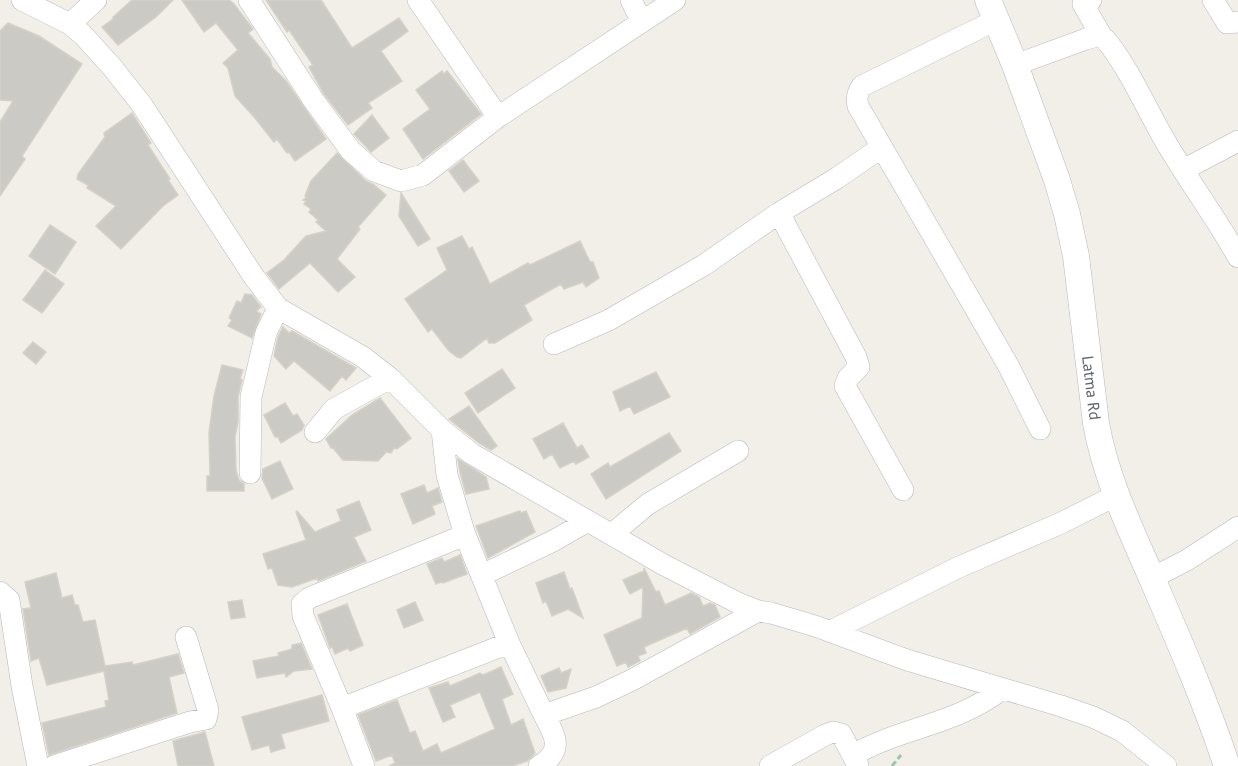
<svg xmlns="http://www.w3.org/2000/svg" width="1238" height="766" viewBox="0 0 1238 766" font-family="'PT Sans',sans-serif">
<rect width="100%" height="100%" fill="#f1efe8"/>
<path fill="#cccac5" stroke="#d6d1c6" stroke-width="1.5" d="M 132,0 L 173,0 L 156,17 L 118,45 L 102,27 L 113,19 L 113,17 Z
M 182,0 L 229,0 L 234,4 L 253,29 L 248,33 L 270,59 L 272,67 L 286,81 L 326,139 L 295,161 L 289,152 L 287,153 L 277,139 L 274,142 L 255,118 L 235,96 L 228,68 L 223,63 L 238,50 L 216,23 L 204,32 Z
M 266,0 L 321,0 L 352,48 L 399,18 L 408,31 L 381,51 L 402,81 L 368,103 L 372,108 L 348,125 L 324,94 L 309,67 L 313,65 L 289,30 L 287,32 Z
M 8,23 L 39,36 L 82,64 L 22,156 L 25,159 L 0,196 L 0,122 L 13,101 L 0,100 L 0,31 Z
M 442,71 L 444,74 L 447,71 L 481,114 L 423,159 L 403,129 L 430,109 L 416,90 Z
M 132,113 L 151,143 L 148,145 L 170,179 L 168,180 L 178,195 L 163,206 L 121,249 L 96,226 L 116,206 L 87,188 L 88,185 L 77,179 L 78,174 L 105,137 L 104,133 Z
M 372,115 L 389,138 L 371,152 L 354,134 Z
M 337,153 L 366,181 L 374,185 L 386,195 L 358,227 L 360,229 L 337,259 L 355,277 L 338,292 L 310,263 L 279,289 L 267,273 L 284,260 L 306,236 L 326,231 L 316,222 L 318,220 L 309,212 L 311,209 L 304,204 L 306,201 L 303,200 L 307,197 L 305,196 L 311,181 Z
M 463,160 L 479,181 L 464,192 L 449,171 Z
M 401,193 L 430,239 L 418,246 L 399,216 Z
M 50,225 L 76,242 L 55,274 L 29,256 Z
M 462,236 L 469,249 L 472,247 L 490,284 L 528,263 L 530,265 L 580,241 L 590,262 L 593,262 L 599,278 L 586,287 L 583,282 L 564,289 L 561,284 L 545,293 L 524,305 L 532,320 L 495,343 L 489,343 L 487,338 L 461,358 L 457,357 L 449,351 L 432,329 L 428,332 L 405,299 L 447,270 L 437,248 Z
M 45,270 L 64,284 L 42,313 L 23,300 Z
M 245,294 L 252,295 L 261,307 L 256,311 L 261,314 L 252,338 L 228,326 L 232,320 L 229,318 L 237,301 L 241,303 Z
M 283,327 L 289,333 L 292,331 L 356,368 L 346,380 L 342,376 L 330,391 L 294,361 L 286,369 L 274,356 L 278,337 Z
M 33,342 L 46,352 L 36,364 L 23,353 Z
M 222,365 L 243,370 L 240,378 L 242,380 L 238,397 L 238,422 L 235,437 L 236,471 L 239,480 L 244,484 L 244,491 L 207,491 L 207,476 L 210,476 L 209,433 L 214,396 Z
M 502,369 L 515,388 L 478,413 L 465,393 Z
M 656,372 L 670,397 L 634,414 L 630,406 L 620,411 L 613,392 Z
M 380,398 L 411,438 L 397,449 L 394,448 L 391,453 L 386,452 L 378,461 L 343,460 L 333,448 L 331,448 L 326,439 L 352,415 Z
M 285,403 L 293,416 L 297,414 L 304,425 L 302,430 L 281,443 L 278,437 L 275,437 L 264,415 Z
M 469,406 L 497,446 L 491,450 L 479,443 L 449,419 Z
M 563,423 L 577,448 L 582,445 L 589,457 L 576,464 L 574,461 L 560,468 L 552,454 L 544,459 L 533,439 Z
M 669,433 L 681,451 L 606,499 L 591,474 L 608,463 L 610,467 Z
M 458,459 L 486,477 L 489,489 L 466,494 L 460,472 Z
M 280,461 L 293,489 L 272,499 L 262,478 L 263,469 Z
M 424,485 L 427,493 L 438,488 L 442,502 L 432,506 L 435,514 L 413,524 L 401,494 Z
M 359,501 L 371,530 L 354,537 L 366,561 L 318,581 L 317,578 L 292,587 L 278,585 L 272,568 L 268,569 L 263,554 L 306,540 L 296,512 L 297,511 L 315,532 L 341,521 L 337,510 Z
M 520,511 L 521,513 L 526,511 L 535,532 L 488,558 L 476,526 Z
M 460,555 L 467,574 L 443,583 L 441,582 L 436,584 L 427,564 L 442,558 L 444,562 Z
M 644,568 L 656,592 L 659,591 L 665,605 L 691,593 L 699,597 L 703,606 L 710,603 L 715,605 L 720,617 L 690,634 L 687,628 L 644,647 L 646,653 L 638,656 L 640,661 L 628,667 L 626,662 L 617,666 L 604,635 L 642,618 L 643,587 L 630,594 L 623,580 L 644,571 Z
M 564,572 L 570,589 L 572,588 L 583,618 L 568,609 L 552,616 L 546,601 L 543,603 L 536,583 Z
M 56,573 L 62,598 L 72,595 L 75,605 L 78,605 L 83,622 L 95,620 L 105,666 L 132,662 L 133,665 L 178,654 L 184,673 L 169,677 L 177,713 L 49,755 L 42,723 L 106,707 L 105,701 L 109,700 L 104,671 L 47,685 L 39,658 L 31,661 L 23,609 L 31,608 L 25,582 Z
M 242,600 L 245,617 L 231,619 L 228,602 Z
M 415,602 L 423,620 L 404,628 L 397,610 Z
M 347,604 L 363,645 L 350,651 L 348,648 L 335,654 L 332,647 L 330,648 L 318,615 Z
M 301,643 L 312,669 L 294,671 L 286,677 L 285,673 L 257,678 L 253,661 L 279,656 L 278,653 L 292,649 L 292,645 Z
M 501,667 L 513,694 L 502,699 L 511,725 L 523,719 L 535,753 L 527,761 L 513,766 L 389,766 L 395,763 L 392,755 L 376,761 L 358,715 L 397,700 L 410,733 L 415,731 L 423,751 L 437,744 L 441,753 L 495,729 L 480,692 L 450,705 L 455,717 L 443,722 L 429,688 L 448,682 L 450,686 L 480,673 L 483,675 Z
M 559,668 L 561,673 L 571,669 L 566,688 L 548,692 L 541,676 Z
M 322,695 L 329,721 L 281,734 L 285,748 L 271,752 L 269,745 L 252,750 L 242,717 Z
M 205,732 L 214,766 L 178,766 L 173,741 Z"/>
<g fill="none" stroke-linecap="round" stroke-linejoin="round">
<g stroke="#b5b8bc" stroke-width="22">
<path id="minor" d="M 22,0 L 70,24 L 84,36 L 112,67 L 142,105 L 254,277 L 278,308 L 363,357 L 390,378 L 442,430 L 472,454 L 664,565 L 738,603 L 758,611
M 249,0 L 314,101 L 351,151 L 374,171 L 401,181 L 423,175 L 498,117 L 675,0
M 418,0 L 498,117
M 631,0 L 642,22
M 1091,0 L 1083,4 L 1102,37
M 1213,0 L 1227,23 L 1238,22
M 996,20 L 862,86 C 857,93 856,98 858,106 L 1008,365 L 1040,429
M 70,24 L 96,0
M 1015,65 L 1086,39 L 1097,36 L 1105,39 C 1129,68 1145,106 1164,139 C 1187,179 1215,216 1238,257
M 1183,170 L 1238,141
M 779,213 L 856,357 L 859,367 L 848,378 L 845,386 L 903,490
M 554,344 L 609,320 L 704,265 L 779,213 L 837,178 L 882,147
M 442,430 L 447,475 L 465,535 L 509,643 L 544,715
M 315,432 L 334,409 L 390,378
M 250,473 L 251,397 L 266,333 L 278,308
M 612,534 L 648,504 L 738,451
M 482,575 L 553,541 L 588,521
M 1152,578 L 1187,560 L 1238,527
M 0,592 L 9,600 L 22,686 L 38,766
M 831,631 L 957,568 L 1061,523 L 1115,496
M 342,708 L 509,643
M 853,755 C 902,727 956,725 1002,689
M 54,766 L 190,722 L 206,719 L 208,710 L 186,637
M 364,766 L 342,708 L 303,616 L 302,604 L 309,598 L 465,535
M 539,766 C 564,751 556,737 544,715 L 596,697 L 632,680 L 758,611 L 771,613 L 815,626 L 907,660 L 1061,706 L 1093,717 L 1122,731 L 1166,766
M 770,766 L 825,735 L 833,732 L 841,734 L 858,765"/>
</g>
<g stroke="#b5b8bc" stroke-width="27">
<g id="tertiary">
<path id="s1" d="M 988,0 L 1015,65 L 1057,180 L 1067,214 L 1076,256 L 1096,423 C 1106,480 1131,530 1154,583 C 1180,643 1206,703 1227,766"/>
</g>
</g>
<path stroke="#9cc7a9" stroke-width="3" stroke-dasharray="6 3" stroke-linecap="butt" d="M 892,766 L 901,755"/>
<use href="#minor" stroke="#fff" stroke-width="21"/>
<use href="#tertiary" stroke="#fff" stroke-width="26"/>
</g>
<g text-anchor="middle" stroke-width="4.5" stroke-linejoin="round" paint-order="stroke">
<g font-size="16" fill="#5f6368" stroke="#fff">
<text dy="6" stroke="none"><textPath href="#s1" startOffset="404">Latma Rd</textPath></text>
</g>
</g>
</svg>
